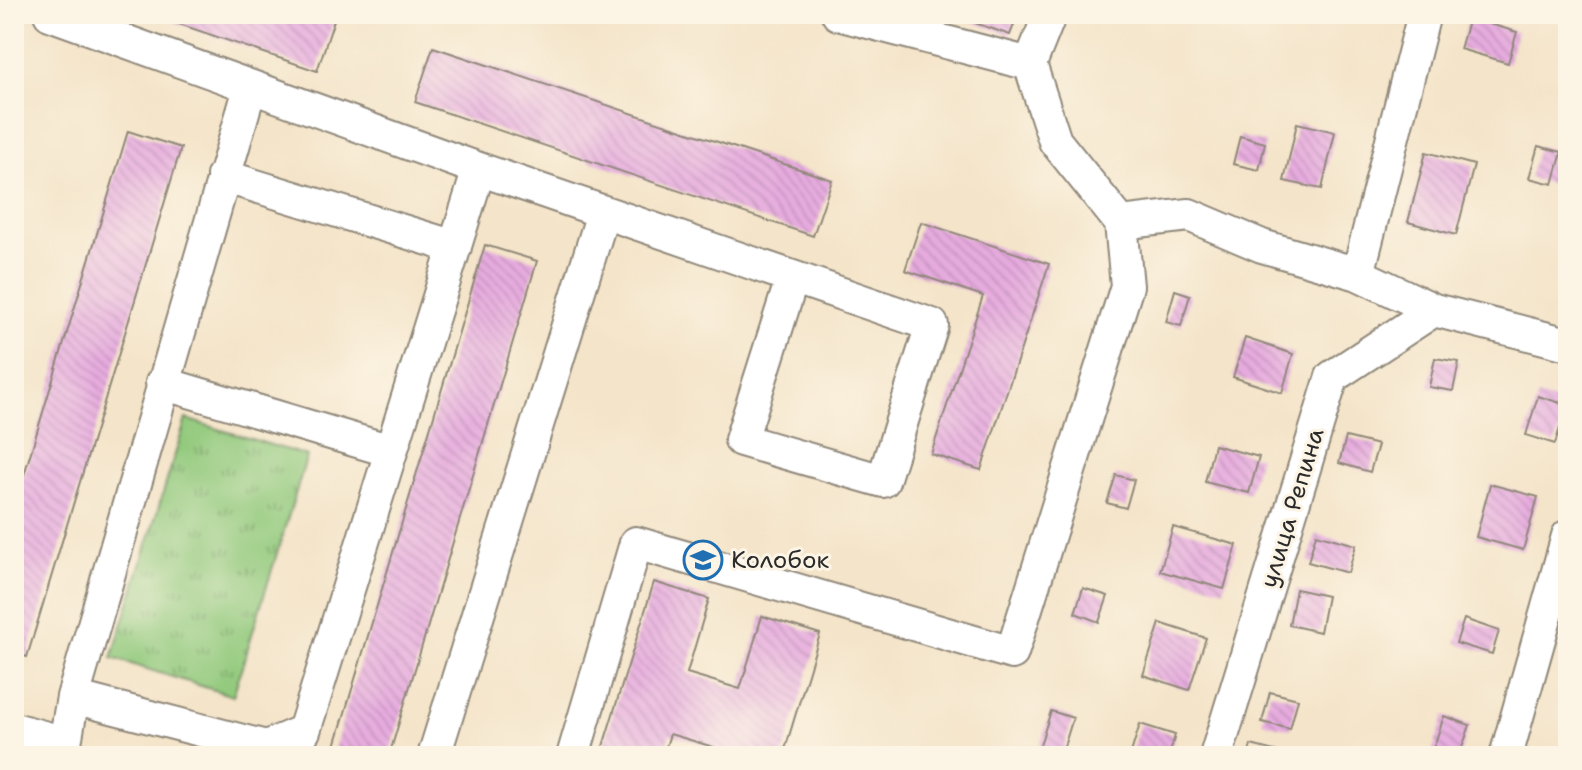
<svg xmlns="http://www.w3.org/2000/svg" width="1582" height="770" viewBox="0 0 1582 770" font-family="'Shantell Sans',sans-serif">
<defs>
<pattern id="park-tufts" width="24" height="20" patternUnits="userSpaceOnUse" patternTransform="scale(2)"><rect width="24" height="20" fill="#91c97c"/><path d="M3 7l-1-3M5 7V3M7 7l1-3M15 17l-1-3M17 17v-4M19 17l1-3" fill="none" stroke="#77a366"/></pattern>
<pattern id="building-back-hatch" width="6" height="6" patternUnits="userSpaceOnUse" patternTransform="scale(2)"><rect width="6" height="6" fill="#e6abde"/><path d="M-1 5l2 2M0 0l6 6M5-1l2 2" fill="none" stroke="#c593bf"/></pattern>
</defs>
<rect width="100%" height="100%" fill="#fcf5e5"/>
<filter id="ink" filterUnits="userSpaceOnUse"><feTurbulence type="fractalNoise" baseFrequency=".0125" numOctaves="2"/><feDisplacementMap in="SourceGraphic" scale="16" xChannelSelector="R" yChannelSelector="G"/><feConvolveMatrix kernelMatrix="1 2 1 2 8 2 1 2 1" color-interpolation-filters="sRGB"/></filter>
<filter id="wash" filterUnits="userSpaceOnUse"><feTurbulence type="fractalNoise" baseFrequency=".006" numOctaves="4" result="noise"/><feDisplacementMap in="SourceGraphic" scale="32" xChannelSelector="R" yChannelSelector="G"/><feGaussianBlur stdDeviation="1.8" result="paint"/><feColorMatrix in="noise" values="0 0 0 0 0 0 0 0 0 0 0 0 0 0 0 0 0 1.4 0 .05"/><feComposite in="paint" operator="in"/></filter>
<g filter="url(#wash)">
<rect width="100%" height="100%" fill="#f4e4c9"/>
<path fill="url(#park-tufts)" stroke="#5e7a54" stroke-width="2" d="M 186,419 L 307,456 L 233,696 L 112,658 Z"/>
<g id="blocks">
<path fill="url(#building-back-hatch)" d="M 150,14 L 336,14 L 317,71 Z
M 949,14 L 1018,14 L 1010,35 Z
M 1469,18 L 1517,32 L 1508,63 L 1460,49 Z
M 433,47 L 832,180 L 813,236 L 415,102 Z
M 1297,123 L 1335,132 L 1322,189 L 1284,181 Z
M 128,131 L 181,148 L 27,657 L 14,653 L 14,508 Z
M 1240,136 L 1265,143 L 1259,170 L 1233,164 Z
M 1538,146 L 1562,152 L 1553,184 L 1529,178 Z
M 1426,152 L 1474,165 L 1456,235 L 1408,222 Z
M 921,222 L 1049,264 L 981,470 L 931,454 L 983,296 L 905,270 Z
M 485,245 L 537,261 L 389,756 L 332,756 Z
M 1175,290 L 1190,295 L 1181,326 L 1166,322 Z
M 1245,338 L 1293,354 L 1282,393 L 1233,377 Z
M 1435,358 L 1459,362 L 1453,391 L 1429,387 Z
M 1538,396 L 1567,405 L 1555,444 L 1526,435 Z
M 1346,437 L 1378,445 L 1370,472 L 1339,463 Z
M 1214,445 L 1259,457 L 1249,493 L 1205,482 Z
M 1116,475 L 1134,480 L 1126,508 L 1107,503 Z
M 1490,484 L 1538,497 L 1523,550 L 1476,537 Z
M 1173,527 L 1237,545 L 1224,589 L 1160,571 Z
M 1316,534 L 1356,545 L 1348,573 L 1308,562 Z
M 654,582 L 709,599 L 687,673 L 740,689 L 762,616 L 820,634 L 783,756 L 718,756 L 720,749 L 670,734 L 663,756 L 600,756 Z
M 1083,588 L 1108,596 L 1099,622 L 1075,613 Z
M 1296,589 L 1327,596 L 1320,632 L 1289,625 Z
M 1464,619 L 1499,631 L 1492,654 L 1456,643 Z
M 1160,623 L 1206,638 L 1189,690 L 1143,675 Z
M 1270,692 L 1298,699 L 1290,729 L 1262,722 Z
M 1051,711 L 1073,718 L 1061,756 L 1038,751 Z
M 1444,716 L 1470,725 L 1459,756 L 1432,753 Z
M 1140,724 L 1175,735 L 1169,756 L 1130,756 Z
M 1251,745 L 1282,753 L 1281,756 L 1248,756 Z"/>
</g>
</g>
<g filter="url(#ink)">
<use href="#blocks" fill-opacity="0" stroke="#90887a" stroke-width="2"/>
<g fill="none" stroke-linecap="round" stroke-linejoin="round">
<g stroke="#90887a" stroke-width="36">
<path id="minor" d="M 50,14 L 479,169 L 932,325 L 883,481 L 741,440 L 792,279
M 838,14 L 1030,64 L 1055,141 L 1121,223 L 1189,215 L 1262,246 L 1358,274 L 1434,310 L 1568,344
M 1030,64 L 1050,14
M 223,176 L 455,247
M 1358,274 L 1424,14
M 162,383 L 391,451
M 73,697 L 266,747 L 304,731 L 479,169
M 14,729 L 65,743 L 64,756
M 65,743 L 73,697 L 250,88
M 434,756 L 603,213
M 573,756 L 636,543 L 1012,653 L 1127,286 L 1121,223
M 1216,756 L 1332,377 L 1434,310
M 1506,756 L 1568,536"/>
</g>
<use href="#minor" stroke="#fff" stroke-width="32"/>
</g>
</g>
<defs>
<g id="school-ring" transform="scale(2)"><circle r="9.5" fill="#fcf5e5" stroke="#1f6fb2" stroke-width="1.5"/><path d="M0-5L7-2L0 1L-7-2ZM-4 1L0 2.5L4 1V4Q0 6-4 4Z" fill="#1f6fb2"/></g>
</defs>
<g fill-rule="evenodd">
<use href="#school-ring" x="703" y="560"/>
</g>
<g text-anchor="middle" stroke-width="6" stroke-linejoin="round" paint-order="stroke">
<g font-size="24" fill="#2b2b2b" stroke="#fcf5e5">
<text transform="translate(1292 508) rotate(-73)" y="8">улица Репина</text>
</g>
<g font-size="24" fill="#2b2b2b" stroke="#fcf5e5" text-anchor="start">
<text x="731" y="568">Колобок</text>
</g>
</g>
<rect width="1582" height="770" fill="none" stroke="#fcf5e5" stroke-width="48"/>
</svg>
